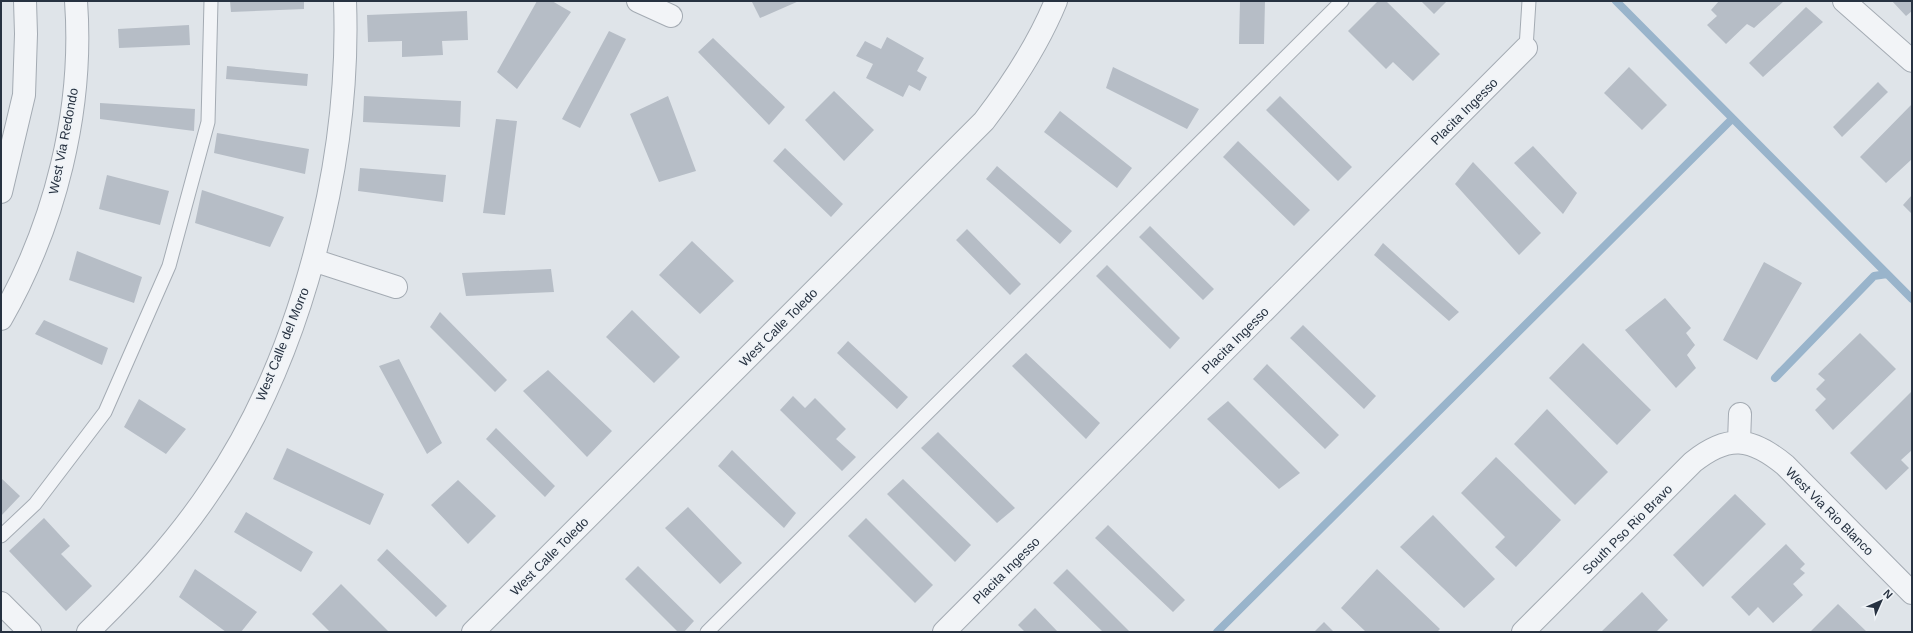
<svg xmlns="http://www.w3.org/2000/svg" width="1913" height="633" viewBox="0 0 1913 633" font-family="Arial,sans-serif">
<rect width="100%" height="100%" fill="#dfe4e9"/>
<g fill="none" stroke-linecap="round" stroke-linejoin="round">
<path stroke="#99b4cb" stroke-width="8" d="M 1616,1 L 1912,299
M 1775,378 L 1874,276 L 1887,274
M 1217,632 L 1732,119"/>
</g>
<path fill="#b6bdc6" d="M 230,1 L 304,1 L 304,9 L 231,12 Z
M 537,1 L 552,1 L 571,12 L 517,89 L 497,72 Z
M 799,1 L 760,18 L 752,2 L 754,1 Z
M 1240,1 L 1265,1 L 1264,44 L 1239,44 Z
M 1378,1 L 1386,1 L 1440,54 L 1413,81 L 1393,62 L 1386,69 L 1348,31 Z
M 1421,1 L 1447,1 L 1434,14 Z
M 1719,1 L 1784,1 L 1754,28 L 1747,24 L 1726,44 L 1707,25 L 1717,16 L 1711,10 Z
M 1892,1 L 1912,1 L 1912,11 L 1906,16 Z
M 1806,7 L 1823,22 L 1763,77 L 1749,63 Z
M 467,11 L 468,40 L 442,41 L 443,55 L 402,57 L 402,41 L 368,42 L 367,15 Z
M 189,25 L 190,45 L 119,48 L 118,29 Z
M 609,31 L 626,39 L 580,128 L 562,119 Z
M 887,37 L 924,58 L 917,71 L 927,77 L 920,91 L 909,85 L 903,97 L 866,78 L 873,64 L 856,56 L 865,41 L 881,49 Z
M 713,38 L 785,107 L 769,125 L 698,52 Z
M 227,66 L 308,74 L 307,86 L 226,79 Z
M 1113,67 L 1199,109 L 1187,129 L 1106,88 Z
M 1629,67 L 1667,105 L 1642,130 L 1604,93 Z
M 1878,82 L 1888,92 L 1842,137 L 1833,127 Z
M 834,91 L 874,130 L 844,161 L 805,120 Z
M 364,96 L 461,101 L 460,127 L 363,122 Z
M 668,96 L 696,171 L 659,182 L 630,114 Z
M 1280,96 L 1352,167 L 1338,181 L 1266,110 Z
M 100,103 L 195,109 L 194,131 L 100,119 Z
M 1912,104 L 1912,159 L 1886,183 L 1860,157 Z
M 1060,111 L 1132,168 L 1117,188 L 1044,132 Z
M 496,119 L 517,121 L 505,215 L 483,213 Z
M 217,133 L 309,149 L 305,174 L 214,153 Z
M 1238,141 L 1310,210 L 1294,226 L 1223,157 Z
M 1533,146 L 1577,193 L 1563,214 L 1514,163 Z
M 785,148 L 843,204 L 831,217 L 773,161 Z
M 1473,162 L 1541,233 L 1519,255 L 1455,184 Z
M 997,166 L 1072,231 L 1060,244 L 986,179 Z
M 360,168 L 446,175 L 443,202 L 358,191 Z
M 107,175 L 169,191 L 160,225 L 99,209 Z
M 202,190 L 284,217 L 270,247 L 195,223 Z
M 1912,195 L 1912,214 L 1903,205 Z
M 1150,226 L 1214,289 L 1203,300 L 1139,237 Z
M 967,229 L 1021,284 L 1010,295 L 956,240 Z
M 692,241 L 734,281 L 700,314 L 659,275 Z
M 1383,243 L 1459,312 L 1449,321 L 1374,255 Z
M 77,251 L 142,277 L 134,303 L 69,280 Z
M 1764,262 L 1802,283 L 1757,360 L 1723,340 Z
M 1107,265 L 1180,338 L 1170,349 L 1096,276 Z
M 551,269 L 554,292 L 466,296 L 462,273 Z
M 1665,298 L 1691,328 L 1686,333 L 1695,345 L 1687,355 L 1696,368 L 1676,388 L 1625,330 Z
M 632,310 L 680,357 L 654,383 L 606,337 Z
M 440,312 L 507,380 L 495,392 L 430,327 Z
M 44,320 L 108,348 L 102,365 L 35,334 Z
M 1303,325 L 1376,396 L 1364,409 L 1290,338 Z
M 1860,333 L 1896,369 L 1833,430 L 1815,410 L 1826,399 L 1816,389 L 1825,380 L 1818,374 Z
M 848,341 L 908,397 L 897,409 L 837,353 Z
M 1583,343 L 1651,410 L 1617,445 L 1549,378 Z
M 1026,353 L 1100,423 L 1086,439 L 1012,366 Z
M 399,359 L 442,443 L 427,454 L 379,366 Z
M 1267,364 L 1339,435 L 1325,449 L 1253,379 Z
M 548,370 L 612,431 L 587,457 L 523,391 Z
M 1912,391 L 1912,450 L 1901,460 L 1909,468 L 1886,490 L 1850,453 Z
M 793,396 L 805,408 L 815,398 L 846,429 L 836,439 L 856,457 L 842,471 L 780,410 Z
M 139,399 L 186,429 L 166,454 L 124,427 Z
M 1228,401 L 1300,473 L 1279,489 L 1207,419 Z
M 1547,409 L 1608,472 L 1575,505 L 1514,444 Z
M 496,428 L 555,486 L 545,497 L 486,439 Z
M 938,432 L 1015,508 L 997,523 L 921,448 Z
M 287,448 L 384,494 L 370,525 L 273,479 Z
M 732,450 L 796,513 L 784,528 L 718,466 Z
M 1496,457 L 1561,520 L 1516,567 L 1495,547 L 1505,537 L 1461,493 Z
M 1,478 L 20,496 L 1,516 Z
M 903,479 L 971,545 L 955,562 L 887,494 Z
M 458,480 L 496,516 L 468,544 L 431,505 Z
M 1735,494 L 1766,524 L 1703,587 L 1673,555 Z
M 688,507 L 742,563 L 720,584 L 665,528 Z
M 246,512 L 313,552 L 301,572 L 234,532 Z
M 1433,515 L 1495,579 L 1464,608 L 1400,547 Z
M 44,518 L 70,546 L 61,554 L 92,586 L 66,611 L 9,551 Z
M 866,518 L 933,585 L 915,603 L 848,536 Z
M 1108,525 L 1185,600 L 1173,612 L 1095,538 Z
M 1786,544 L 1805,564 L 1800,569 L 1805,573 L 1793,584 L 1803,595 L 1773,623 L 1758,607 L 1749,616 L 1731,597 Z
M 387,549 L 447,606 L 436,617 L 377,560 Z
M 638,566 L 694,621 L 684,632 L 678,632 L 625,579 Z
M 195,569 L 257,612 L 241,632 L 226,632 L 179,597 Z
M 1067,569 L 1130,632 L 1103,632 L 1053,583 Z
M 1377,569 L 1440,629 L 1437,632 L 1366,632 L 1341,608 Z
M 341,584 L 389,632 L 330,632 L 312,614 Z
M 1642,592 L 1668,620 L 1656,632 L 1601,632 Z
M 1838,604 L 1867,632 L 1810,632 Z
M 1035,608 L 1058,632 L 1025,632 L 1018,625 Z
M 1324,622 L 1334,632 L 1314,632 Z"/>
<g fill="none" stroke-linecap="round" stroke-linejoin="round">
<g stroke="#a4abb3" stroke-width="15">
<path id="service" d="M 1526,48 L 1529,1
M 1,536 L 35,504 L 105,412 L 169,266 L 208,122 L 211,1
M 707,632 L 1342,1"/>
</g>
<g stroke="#a4abb3" stroke-width="24">
<path id="minor" d="M 638,1 L 671,16
M 1844,1 L 1912,61
M 1,192 L 24,95 L 26,34 L 25,1
M 313,260 L 396,287
M 1,319 C 55,225 84,110 76,1
M 1739,442 L 1740,414
M 1,603 L 30,632
M 88,632 C 134,587 177,541 212,488 C 302,356 351,160 345,1
M 473,632 L 984,121 C 1013,83 1038,45 1056,1
M 944,632 L 1526,48
M 1523,632 L 1693,462 C 1728,434 1751,437 1785,465 L 1912,593"/>
</g>
<use href="#service" stroke="#f2f4f7" stroke-width="13"/>
<use href="#minor" stroke="#f2f4f7" stroke-width="22"/>
</g>
<g text-anchor="middle" stroke-width="3.5" stroke-linejoin="round" paint-order="stroke">
<g font-size="13" fill="#273241" stroke="#eff3f7">
<text transform="translate(1464 111) rotate(-45)" y="5">Placita Ingesso</text>
<text transform="translate(63 141) rotate(-79)" y="5">West Via Redondo</text>
<text transform="translate(778 327) rotate(-45)" y="5">West Calle Toledo</text>
<text transform="translate(1235 340) rotate(-45)" y="5">Placita Ingesso</text>
<text transform="translate(282 344) rotate(-68)" y="5">West Calle del Morro</text>
<text transform="translate(1830 511) rotate(45)" y="5">West Via Rio Blanco</text>
<text transform="translate(1627 529) rotate(-45)" y="5">South Pso Rio Bravo</text>
<text transform="translate(549 556) rotate(-45)" y="5">West Calle Toledo</text>
<text transform="translate(1006 570) rotate(-45)" y="5">Placita Ingesso</text>
</g>
</g>
<rect width="1913" height="633" fill="none" stroke="#273241" stroke-width="4"/>
<g transform="translate(1881 601) rotate(45)" stroke="#eff3f7" stroke-width="3" paint-order="stroke">
<path d="M0-3L7 15L0 10L-7 15Z" fill="#273241"/>
<text y="-6" font-size="11" font-weight="bold" text-anchor="middle" fill="#273241">N</text>
</g>
</svg>
